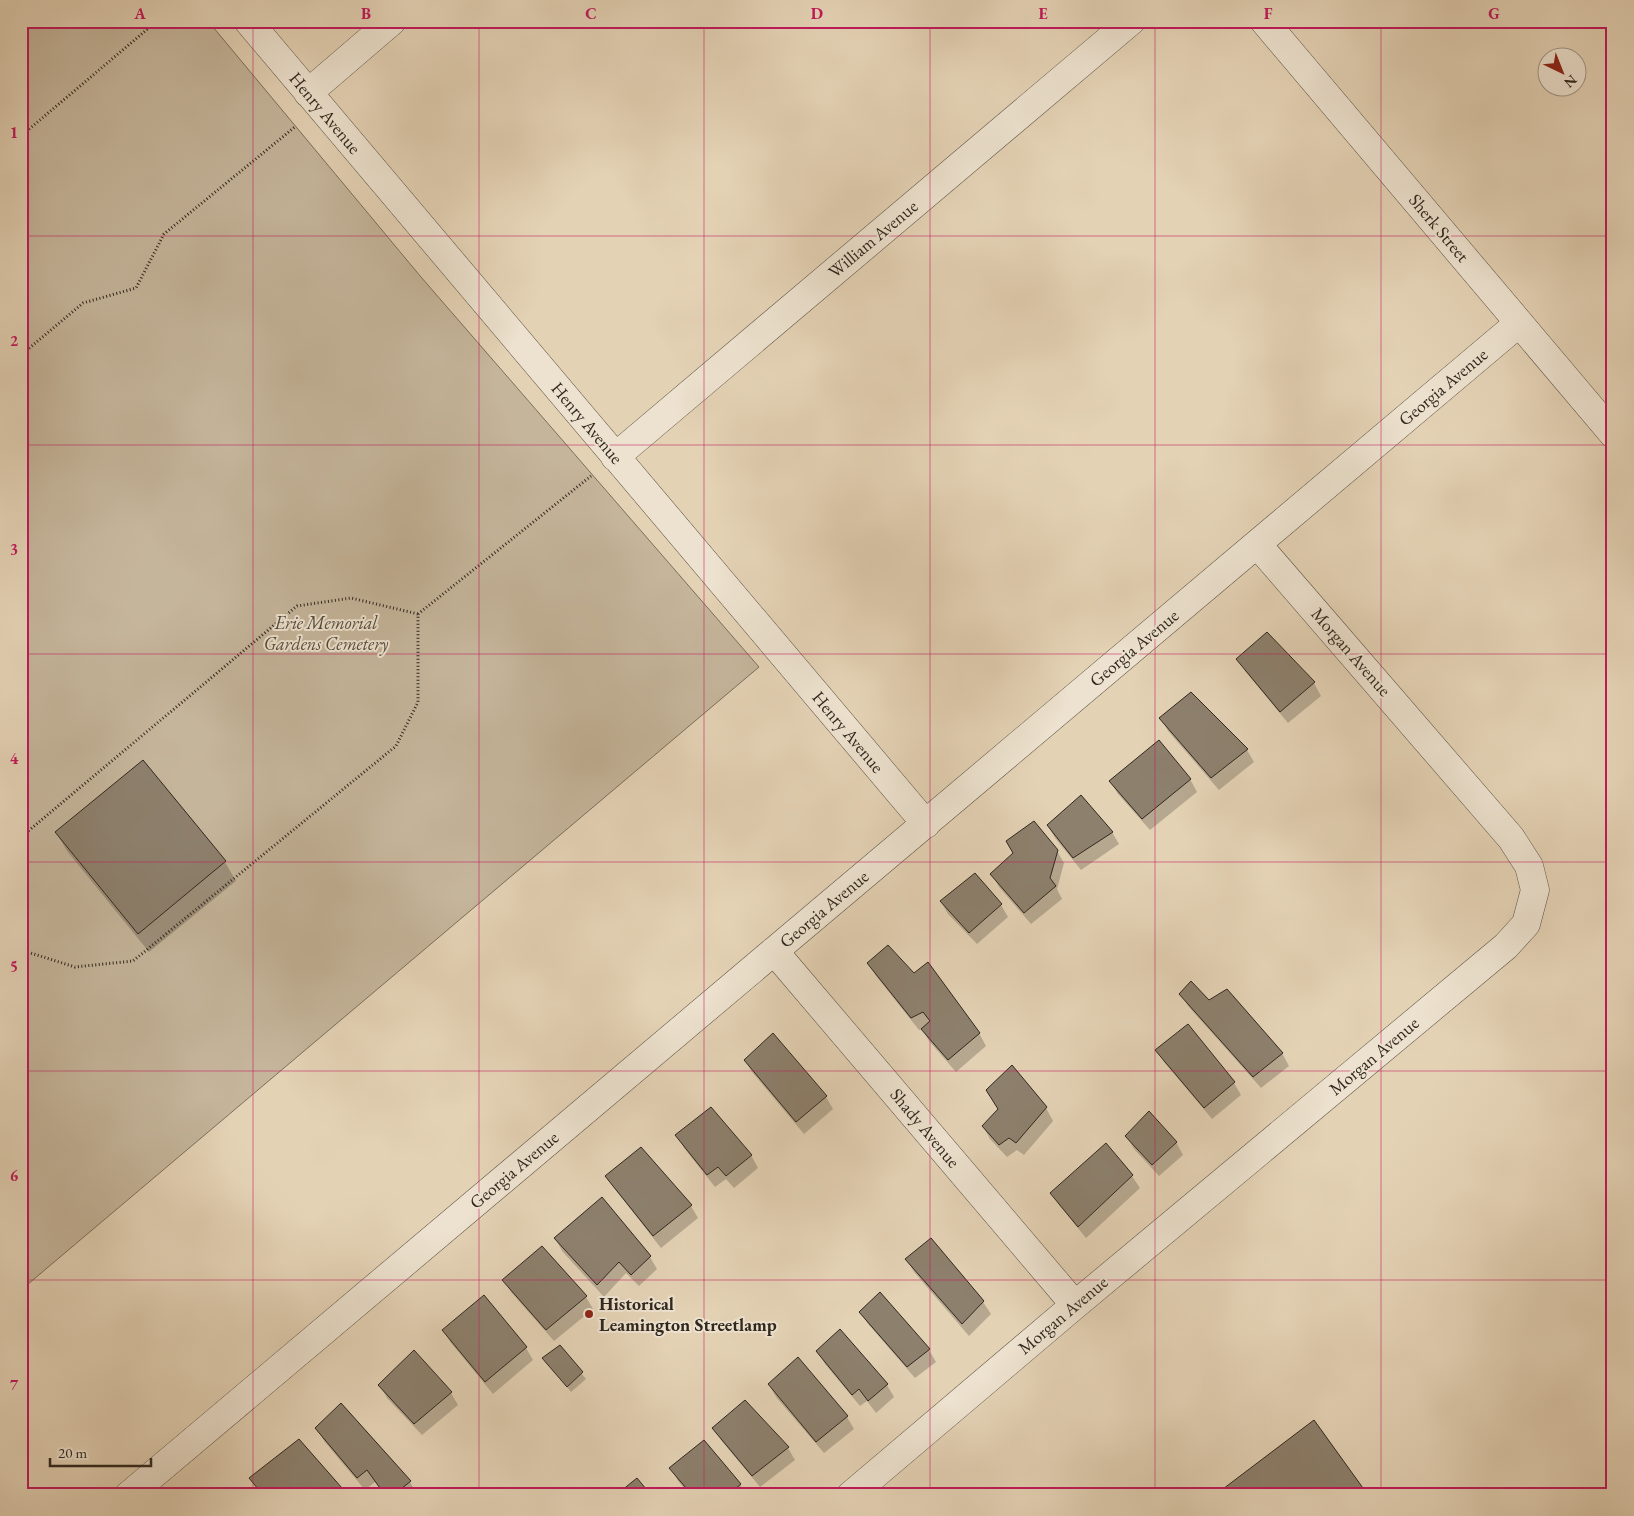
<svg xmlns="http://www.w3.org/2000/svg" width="1634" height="1516" viewBox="0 0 1634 1516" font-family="'EB Garamond',serif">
<rect width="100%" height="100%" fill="#e4d2b5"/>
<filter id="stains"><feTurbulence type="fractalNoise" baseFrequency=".004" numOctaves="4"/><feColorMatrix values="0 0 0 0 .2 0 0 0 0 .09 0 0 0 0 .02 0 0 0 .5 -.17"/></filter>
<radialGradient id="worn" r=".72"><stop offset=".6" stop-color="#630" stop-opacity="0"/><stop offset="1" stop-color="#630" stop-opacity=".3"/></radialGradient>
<path fill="#c5b59b" stroke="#7a6e5c" d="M 21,21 L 208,21 L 421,277 L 759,667 L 21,1290 Z"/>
<path fill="#0003" d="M 1267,633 L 1314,683 L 1321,696 L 1288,723 L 1245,671 L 1238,659 Z
M 1191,694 L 1247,750 L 1254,762 L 1219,790 L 1168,731 L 1161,718 Z
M 143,761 L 225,862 L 236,881 L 149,952 L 67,851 L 56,832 Z
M 1190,779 L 1197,792 L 1150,830 L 1118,794 L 1110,781 Z
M 1048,826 L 1112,832 L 1119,844 L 1081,870 L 1055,838 Z
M 1057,851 L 1064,863 L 1057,889 L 1062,899 L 1031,924 L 999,887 L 992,874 Z
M 975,875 L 1001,905 L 1008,917 L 977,944 L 948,914 L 941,902 Z
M 868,963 L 914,975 L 979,1033 L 986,1046 L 956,1072 L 929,1041 L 922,1029 L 919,1030 L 876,976 Z
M 1181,994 L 1282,1053 L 1289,1066 L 1261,1088 L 1188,1006 Z
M 1187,1025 L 1234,1083 L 1241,1095 L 1212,1119 L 1164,1062 L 1157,1050 Z
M 745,1060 L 826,1097 L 833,1109 L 804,1134 L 752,1072 Z
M 1046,1108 L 1053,1121 L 1024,1155 L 1017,1150 L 1007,1157 L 990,1139 L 983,1126 Z
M 677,1135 L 751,1155 L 758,1168 L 734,1188 L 726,1179 L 715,1187 L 684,1148 Z
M 1127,1137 L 1176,1142 L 1183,1155 L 1159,1176 L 1134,1149 Z
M 1106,1145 L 1132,1176 L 1140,1188 L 1086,1238 L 1059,1205 L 1052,1193 Z
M 606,1176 L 691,1206 L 698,1218 L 661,1248 L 614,1188 Z
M 602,1199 L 650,1257 L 657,1269 L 639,1286 L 626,1273 L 604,1297 L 562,1251 L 555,1238 Z
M 930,1240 L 983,1302 L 991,1314 L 969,1336 L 914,1272 L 907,1260 Z
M 504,1280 L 586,1297 L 593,1309 L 554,1341 L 511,1292 Z
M 484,1297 L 526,1348 L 533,1360 L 493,1394 L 451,1343 L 443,1330 Z
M 861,1312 L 929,1350 L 936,1362 L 915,1378 L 868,1324 Z
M 840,1331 L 887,1385 L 894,1397 L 876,1413 L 867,1401 L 860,1406 L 825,1364 L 817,1351 Z
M 560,1347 L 586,1379 L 571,1392 L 544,1358 Z
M 414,1352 L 451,1393 L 458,1405 L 422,1435 L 387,1398 L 380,1385 Z
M 769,1384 L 847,1417 L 854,1429 L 824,1453 L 776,1397 Z
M 745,1402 L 788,1448 L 795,1460 L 760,1487 L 721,1440 L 714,1428 Z
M 341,1405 L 410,1482 L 417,1494 L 384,1495 L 375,1482 L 365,1490 L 324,1441 L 317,1428 Z
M 671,1468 L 740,1484 L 746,1495 L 690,1495 L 678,1481 Z
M 250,1478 L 341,1489 L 344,1495 L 261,1495 Z"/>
<path fill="#8d806d" stroke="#2f271e" d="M 1267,632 L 1315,682 L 1280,712 L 1236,659 Z
M 1191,692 L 1248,749 L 1211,778 L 1159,718 Z
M 1159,740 L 1191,779 L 1142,819 L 1109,781 Z
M 143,760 L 226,861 L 138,934 L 55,832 Z
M 1081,795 L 1113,832 L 1073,858 L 1047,825 Z
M 1034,821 L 1058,850 L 1050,878 L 1056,886 L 1024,913 L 990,874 L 1013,853 L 1006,841 Z
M 975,873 L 1002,904 L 969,933 L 940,901 Z
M 888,945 L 914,973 L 928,962 L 980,1033 L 948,1060 L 921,1029 L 930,1021 L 923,1012 L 911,1018 L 867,963 Z
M 1191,981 L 1209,1000 L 1227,989 L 1283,1053 L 1253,1077 L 1179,994 Z
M 1188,1024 L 1235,1082 L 1204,1108 L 1155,1050 Z
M 773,1033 L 827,1096 L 796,1122 L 744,1060 Z
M 1012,1065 L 1047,1107 L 1016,1143 L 1009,1138 L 999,1145 L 982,1126 L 998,1109 L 986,1090 Z
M 711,1107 L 752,1155 L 726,1176 L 718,1167 L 707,1175 L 675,1135 Z
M 1149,1111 L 1177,1142 L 1152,1165 L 1125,1136 Z
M 1106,1143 L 1133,1175 L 1078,1227 L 1050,1193 Z
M 641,1147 L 692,1205 L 653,1236 L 605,1176 Z
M 602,1197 L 651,1256 L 631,1275 L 619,1262 L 597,1285 L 554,1238 Z
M 931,1238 L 984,1301 L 962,1324 L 905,1259 Z
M 542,1246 L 587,1296 L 546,1330 L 502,1280 Z
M 880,1292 L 930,1349 L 907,1367 L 859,1312 Z
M 484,1295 L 527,1347 L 485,1382 L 442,1330 Z
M 840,1329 L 888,1384 L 868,1401 L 859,1389 L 852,1395 L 816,1351 Z
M 560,1345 L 583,1372 L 567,1387 L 542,1358 Z
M 414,1350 L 452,1392 L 414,1424 L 378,1385 Z
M 798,1357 L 848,1416 L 816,1442 L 768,1384 Z
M 745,1400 L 789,1447 L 752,1476 L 712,1428 Z
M 341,1403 L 411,1481 L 393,1495 L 385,1495 L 367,1470 L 357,1478 L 315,1428 Z
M 1314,1420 L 1368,1495 L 1215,1495 Z
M 299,1439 L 342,1488 L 334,1495 L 263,1495 L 249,1478 Z
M 704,1440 L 741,1484 L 728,1495 L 692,1495 L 669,1468 Z
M 637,1478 L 651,1495 L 616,1495 Z"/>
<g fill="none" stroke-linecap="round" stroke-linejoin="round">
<g stroke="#5c5244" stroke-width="29">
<path id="minor" d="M 248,21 L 926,824
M 308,93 L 392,21
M 615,457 L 1131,21
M 774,951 L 1075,1305
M 129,1495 L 1519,323
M 851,1495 L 1075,1305 L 1506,946 L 1526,924 L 1535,890 L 1529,866 L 1511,838 L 1257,544"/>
</g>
<g stroke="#5c5244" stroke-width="29">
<path id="tertiary" d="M 1264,21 L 1613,434"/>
</g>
<path stroke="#2f271e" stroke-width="3" stroke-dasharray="1 2.5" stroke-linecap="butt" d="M 21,136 L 157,21
M 21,355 L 83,303 L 136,288 L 164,234 L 296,126
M 418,614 L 591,476
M 21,861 L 27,832 L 297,606 L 351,598 L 418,614
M 21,950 L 75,967 L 133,961 L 396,746 L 418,702 L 418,614"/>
<use href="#minor" stroke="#ede2cf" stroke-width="28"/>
<use href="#tertiary" stroke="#ede2cf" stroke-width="28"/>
</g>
<path fill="none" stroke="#c2185b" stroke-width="1" stroke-opacity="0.55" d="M 253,21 L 253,1495M 479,21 L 479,1495M 704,21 L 704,1495M 930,21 L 930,1495M 1155,21 L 1155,1495M 1381,21 L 1381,1495M 21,236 L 1613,236M 21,445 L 1613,445M 21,654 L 1613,654M 21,862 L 1613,862M 21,1071 L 1613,1071M 21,1280 L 1613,1280"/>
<circle fill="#8f2418" stroke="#ede2cf" stroke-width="2" cx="589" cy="1314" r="5"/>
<g text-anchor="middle" stroke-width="4" stroke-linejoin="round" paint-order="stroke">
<g font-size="18" fill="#2f271e" stroke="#ede2cf">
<text transform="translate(325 113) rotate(50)" y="6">Henry Avenue</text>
<text transform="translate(1439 228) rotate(50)" y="6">Sherk Street</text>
<text transform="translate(873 239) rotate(-40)" y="6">William Avenue</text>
<text transform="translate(1443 387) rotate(-40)" y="6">Georgia Avenue</text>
<text transform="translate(587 423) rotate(50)" y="6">Henry Avenue</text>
<text transform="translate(1134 648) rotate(-40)" y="6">Georgia Avenue</text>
<text transform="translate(1351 652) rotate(49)" y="6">Morgan Avenue</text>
<text transform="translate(848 732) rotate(50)" y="6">Henry Avenue</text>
<text transform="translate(824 909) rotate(-40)" y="6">Georgia Avenue</text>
<text transform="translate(1374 1056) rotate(-40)" y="6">Morgan Avenue</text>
<text transform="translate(925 1128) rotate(50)" y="6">Shady Avenue</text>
<text transform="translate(514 1170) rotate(-40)" y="6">Georgia Avenue</text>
<text transform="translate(1063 1315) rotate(-40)" y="6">Morgan Avenue</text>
</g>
<g font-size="18" font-style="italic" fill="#544a3d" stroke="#ede2cf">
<text x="326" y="629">Erie Memorial<tspan x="326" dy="21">Gardens Cemetery</tspan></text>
</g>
<g font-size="18" font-weight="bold" fill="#2f271e" stroke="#ede2cf" text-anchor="start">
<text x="599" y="1310">Historical<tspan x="599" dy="21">Leamington Streetlamp</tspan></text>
</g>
</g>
<rect width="1634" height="1516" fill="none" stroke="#e4d2b5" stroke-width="55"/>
<g transform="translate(1562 72) rotate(137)"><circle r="24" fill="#ede2cf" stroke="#a19788"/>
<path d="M0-4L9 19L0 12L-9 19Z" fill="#8f2418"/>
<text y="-8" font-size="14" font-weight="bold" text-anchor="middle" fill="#2f271e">N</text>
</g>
<path d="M50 1458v8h101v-8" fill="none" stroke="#2f271e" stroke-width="2.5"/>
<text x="58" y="1458" font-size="15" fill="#2f271e" stroke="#ede2cf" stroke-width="4" paint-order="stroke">20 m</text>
<rect x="28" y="28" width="1578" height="1460" fill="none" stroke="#c2185b" stroke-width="2"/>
<g font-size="16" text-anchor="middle" font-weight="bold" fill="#c2185b">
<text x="140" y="19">A</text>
<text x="366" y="19">B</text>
<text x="591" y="19">C</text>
<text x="817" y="19">D</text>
<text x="1043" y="19">E</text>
<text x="1268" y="19">F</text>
<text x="1494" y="19">G</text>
<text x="14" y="138">1</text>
<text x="14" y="346">2</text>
<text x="14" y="555">3</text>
<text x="14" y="764">4</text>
<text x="14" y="972">5</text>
<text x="14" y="1181">6</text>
<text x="14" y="1390">7</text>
</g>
<rect width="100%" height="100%" filter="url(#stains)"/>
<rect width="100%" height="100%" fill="url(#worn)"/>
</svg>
